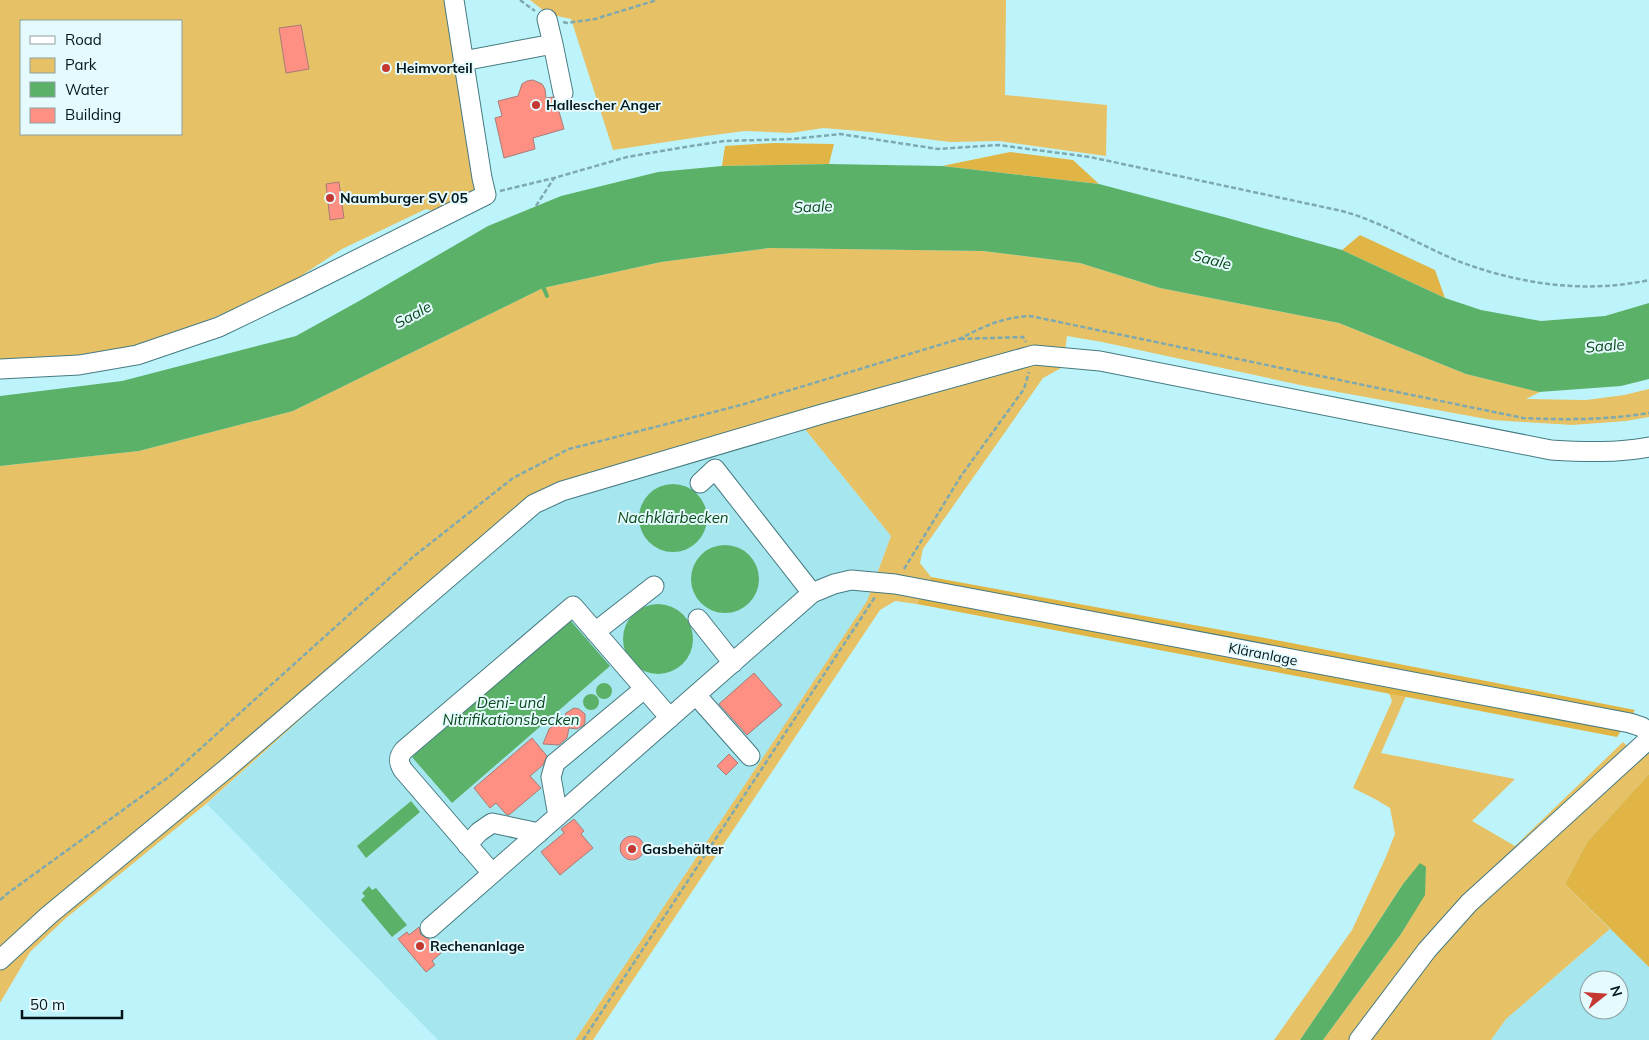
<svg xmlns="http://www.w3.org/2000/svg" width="1649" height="1040" viewBox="0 0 1649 1040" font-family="Mulish,sans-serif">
<rect width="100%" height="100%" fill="#bdf4fc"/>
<path fill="#a6e6ef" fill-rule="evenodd" d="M 804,428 L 891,536 L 867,601 L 575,1040 L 438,1040 L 207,804 L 334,689 L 547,505 Z
M 1610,929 L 1649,967 L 1649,1040 L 1491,1040 L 1506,1019 ZM 1589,980 L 1619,980 L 1619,1010 L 1589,1010 Z"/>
<path fill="#e7c165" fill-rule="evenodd" d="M 0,0 L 450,0 L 477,191 L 437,212 L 426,209 L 342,249 L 281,289 L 149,345 L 14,364 L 0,364 ZM 21,21 L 181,21 L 181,134 L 21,134 Z
M 530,0 L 1006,0 L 1005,95 L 1107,105 L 1106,156 L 999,141 L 950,142 L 871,132 L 823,128 L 791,133 L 745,131 L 706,136 L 613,150 L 571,19 L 548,14 Z
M 769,248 L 983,251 L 1080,263 L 1160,288 L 1339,323 L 1466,374 L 1540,392 L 1526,399 L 1586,400 L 1624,395 L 1649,389 L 1649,417 L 1626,421 L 1572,425 L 1492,420 L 1305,386 L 1102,342 L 1067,336 L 1063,367 L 1043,378 L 923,549 L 920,563 L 931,577 L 917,604 L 895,601 L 880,610 L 593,1040 L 575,1040 L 867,601 L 891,536 L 804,428 L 547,505 L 334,689 L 206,804 L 66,918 L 30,952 L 0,1003 L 0,466 L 139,451 L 293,411 L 543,288 L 661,262 Z
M 1389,693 L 1406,696 L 1381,753 L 1515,779 L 1472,821 L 1515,846 L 1623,742 L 1641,760 L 1649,753 L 1649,774 L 1587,842 L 1565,884 L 1610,929 L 1506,1019 L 1491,1040 L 1323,1040 L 1401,934 L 1424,895 L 1426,868 L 1420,864 L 1403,884 L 1334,990 L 1300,1040 L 1274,1040 L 1352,930 L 1385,859 L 1395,834 L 1390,808 L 1375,799 L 1353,788 L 1392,701 Z"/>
<path fill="#e0b546" d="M 774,143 L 834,144 L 829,164 L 722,166 L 725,146 Z
M 1010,152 L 1073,160 L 1099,184 L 942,166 Z
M 1360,235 L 1435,270 L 1445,298 L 1342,250 Z
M 931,577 L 1281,641 L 1635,710 L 1617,737 L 917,604 Z
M 1649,774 L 1649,967 L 1565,884 L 1587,842 Z"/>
<path fill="#5cb168" d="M 829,164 L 942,166 L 1099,184 L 1224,217 L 1342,250 L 1445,298 L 1481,310 L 1541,321 L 1605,316 L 1649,303 L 1649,379 L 1621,386 L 1539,392 L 1466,374 L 1339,323 L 1160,288 L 1080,263 L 983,251 L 769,248 L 661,262 L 543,288 L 293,411 L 139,451 L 0,466 L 0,396 L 122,381 L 296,336 L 359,301 L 488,226 L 561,196 L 658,172 L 722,166 Z
M639 518a34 34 0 1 1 68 0a34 34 0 1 1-68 0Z
M691 579a34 34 0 1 1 68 0a34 34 0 1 1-68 0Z
M623 639a35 35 0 1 1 70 0a35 35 0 1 1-70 0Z
M 570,620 L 610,666 L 452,803 L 412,757 Z
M596 691a8 8 0 1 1 16 0a8 8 0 1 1-16 0Z
M583 702a8 8 0 1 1 16 0a8 8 0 1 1-16 0Z
M 411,801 L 420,812 L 366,858 L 357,846 Z
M 1420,863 L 1426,867 L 1425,895 L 1401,934 L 1323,1040 L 1300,1040 L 1334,990 L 1403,884 Z
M 369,886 L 372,890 L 376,888 L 407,925 L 392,937 L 361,900 L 365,896 L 362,893 Z"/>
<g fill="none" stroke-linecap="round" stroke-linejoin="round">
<path stroke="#5cb168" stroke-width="4" d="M 542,284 L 547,296"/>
</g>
<path fill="#fd8f83" stroke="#a87c76" d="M 301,25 L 309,69 L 286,73 L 279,28 Z
M 533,80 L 542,84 L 545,89 L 546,98 L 553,97 L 556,101 L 564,129 L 533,138 L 535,149 L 504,158 L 495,118 L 502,116 L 498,101 L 518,96 L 522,84 L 527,81 Z
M 339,182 L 344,218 L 330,220 L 326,184 Z
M 754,673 L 782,705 L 747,735 L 719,704 Z
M 574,708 L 579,709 L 585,714 L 585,722 L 584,725 L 577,729 L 569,728 L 567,738 L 559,745 L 543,744 L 549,729 L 556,724 L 562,725 L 566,713 Z
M 532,738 L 547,756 L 543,765 L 530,776 L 541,788 L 509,815 L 506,814 L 496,803 L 490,808 L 474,788 Z
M 729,754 L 738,763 L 726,775 L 717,766 Z
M 574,819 L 584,831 L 581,834 L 593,848 L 560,875 L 541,852 L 564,833 L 561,829 Z
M620 848a12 12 0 1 1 24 0a12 12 0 1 1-24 0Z
M 419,927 L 421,935 L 429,939 L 441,953 L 432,961 L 435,965 L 426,972 L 398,939 L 407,932 L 409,935 Z"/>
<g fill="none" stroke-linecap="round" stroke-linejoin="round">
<g stroke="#467a81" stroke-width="21">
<path id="minor" d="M 553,44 L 563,93
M 463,61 L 553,44 L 547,19
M 0,369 L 79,365 L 137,355 L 219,327 L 302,287 L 486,195 L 482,178 L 454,0
M 700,483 L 715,469 L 812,593
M 698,619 L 733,663
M 595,632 L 654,586
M 696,695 L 750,756
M 558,816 L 551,777 L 555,763 L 644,689
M 467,845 L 479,832 L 492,823 L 539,833
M 492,873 L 403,770 C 398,762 398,757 404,750 L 573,606 L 670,718
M 430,928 L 812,593 L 834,584 L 851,580 L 895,584 L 1630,723 L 1642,727 L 1649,733
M 0,960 L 49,915 L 226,769 L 534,504 L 562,491 L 822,414 L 1034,355 L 1100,361 L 1551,450 C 1584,452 1617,453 1649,447
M 1359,1040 L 1427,950 L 1469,903 L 1649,739"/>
</g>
<path stroke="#7ea9b0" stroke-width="2.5" stroke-dasharray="5 2.5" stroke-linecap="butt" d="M 520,0 L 535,11
M 563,22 L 567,23 L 595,19 L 657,0
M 500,191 L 554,178 L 627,157 L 679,148 L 724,141 L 793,139 L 840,134 L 938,149 L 998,145 L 1090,157 L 1342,211 C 1352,214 1362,217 1371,221 C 1401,233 1429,249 1458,261 C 1518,284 1585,294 1649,280
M 536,206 L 554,178
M 960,339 L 1023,337 L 1026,342
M 904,569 L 961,476 L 1024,389 L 1029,372
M 0,900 L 8,893 L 170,776 L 413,557 L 513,478 L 569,449 L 741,405 L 959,339 C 985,326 1000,318 1030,316 L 1523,418 C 1565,420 1607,420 1649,413
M 583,1040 L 875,597"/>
<use href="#minor" stroke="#fff" stroke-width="19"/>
</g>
<g fill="#c53731" stroke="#e5fafd" stroke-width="2">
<circle cx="386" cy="68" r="5"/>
<circle cx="536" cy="105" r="5"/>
<circle cx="330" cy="198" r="5"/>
<circle cx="632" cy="849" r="5"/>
<circle cx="420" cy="946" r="5"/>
</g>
<g text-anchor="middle" stroke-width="4" stroke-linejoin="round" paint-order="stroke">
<g font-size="14" font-weight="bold" fill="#03171a" stroke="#e5fafd" text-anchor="start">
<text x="396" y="73">Heimvorteil</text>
<text x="546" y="110">Hallescher Anger</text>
<text x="340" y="203">Naumburger SV 05</text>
<text x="642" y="854">Gasbehälter</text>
<text x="430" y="951">Rechenanlage</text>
</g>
<g font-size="14" fill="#03171a" stroke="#e5fafd">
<text transform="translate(1263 654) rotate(11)" y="5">Kläranlage</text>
</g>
<g font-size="15" font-style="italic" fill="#094a1a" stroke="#e5fafd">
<text transform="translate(813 207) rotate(-2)" y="5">Saale</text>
<text transform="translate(1212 260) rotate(15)" y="5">Saale</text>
<text transform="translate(413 315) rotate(-29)" y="5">Saale</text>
<text transform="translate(1605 346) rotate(-5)" y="5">Saale</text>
<text x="673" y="523">Nachklärbecken</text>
<text x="511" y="708">Deni- und<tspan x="511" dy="17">Nitrifikationsbecken</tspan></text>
</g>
</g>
<rect x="20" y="20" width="162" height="115" fill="#e5fafd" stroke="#8b9fa2"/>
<rect x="30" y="36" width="25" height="8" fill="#ffffff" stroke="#8b9fa2"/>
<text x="65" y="45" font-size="15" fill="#03171a">Road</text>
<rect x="30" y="58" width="25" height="15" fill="#e7c165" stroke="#8b9fa2"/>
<text x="65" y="70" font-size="15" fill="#03171a">Park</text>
<rect x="30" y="82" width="25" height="15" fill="#5cb168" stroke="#8b9fa2"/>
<text x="65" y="95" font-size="15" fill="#03171a">Water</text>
<rect x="30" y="108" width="25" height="15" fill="#fd8f83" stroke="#8b9fa2"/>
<text x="65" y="120" font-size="15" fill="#03171a">Building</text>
<g transform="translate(1604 995) rotate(73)"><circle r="24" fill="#e5fafd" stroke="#8b9fa2"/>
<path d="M0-4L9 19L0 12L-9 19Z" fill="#c53731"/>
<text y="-8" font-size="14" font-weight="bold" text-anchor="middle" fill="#03171a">N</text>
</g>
<path d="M22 1010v8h100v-8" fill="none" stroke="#03171a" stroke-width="2.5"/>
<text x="30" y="1010" font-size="15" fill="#03171a" stroke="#e5fafd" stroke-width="4" paint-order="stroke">50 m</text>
</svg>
